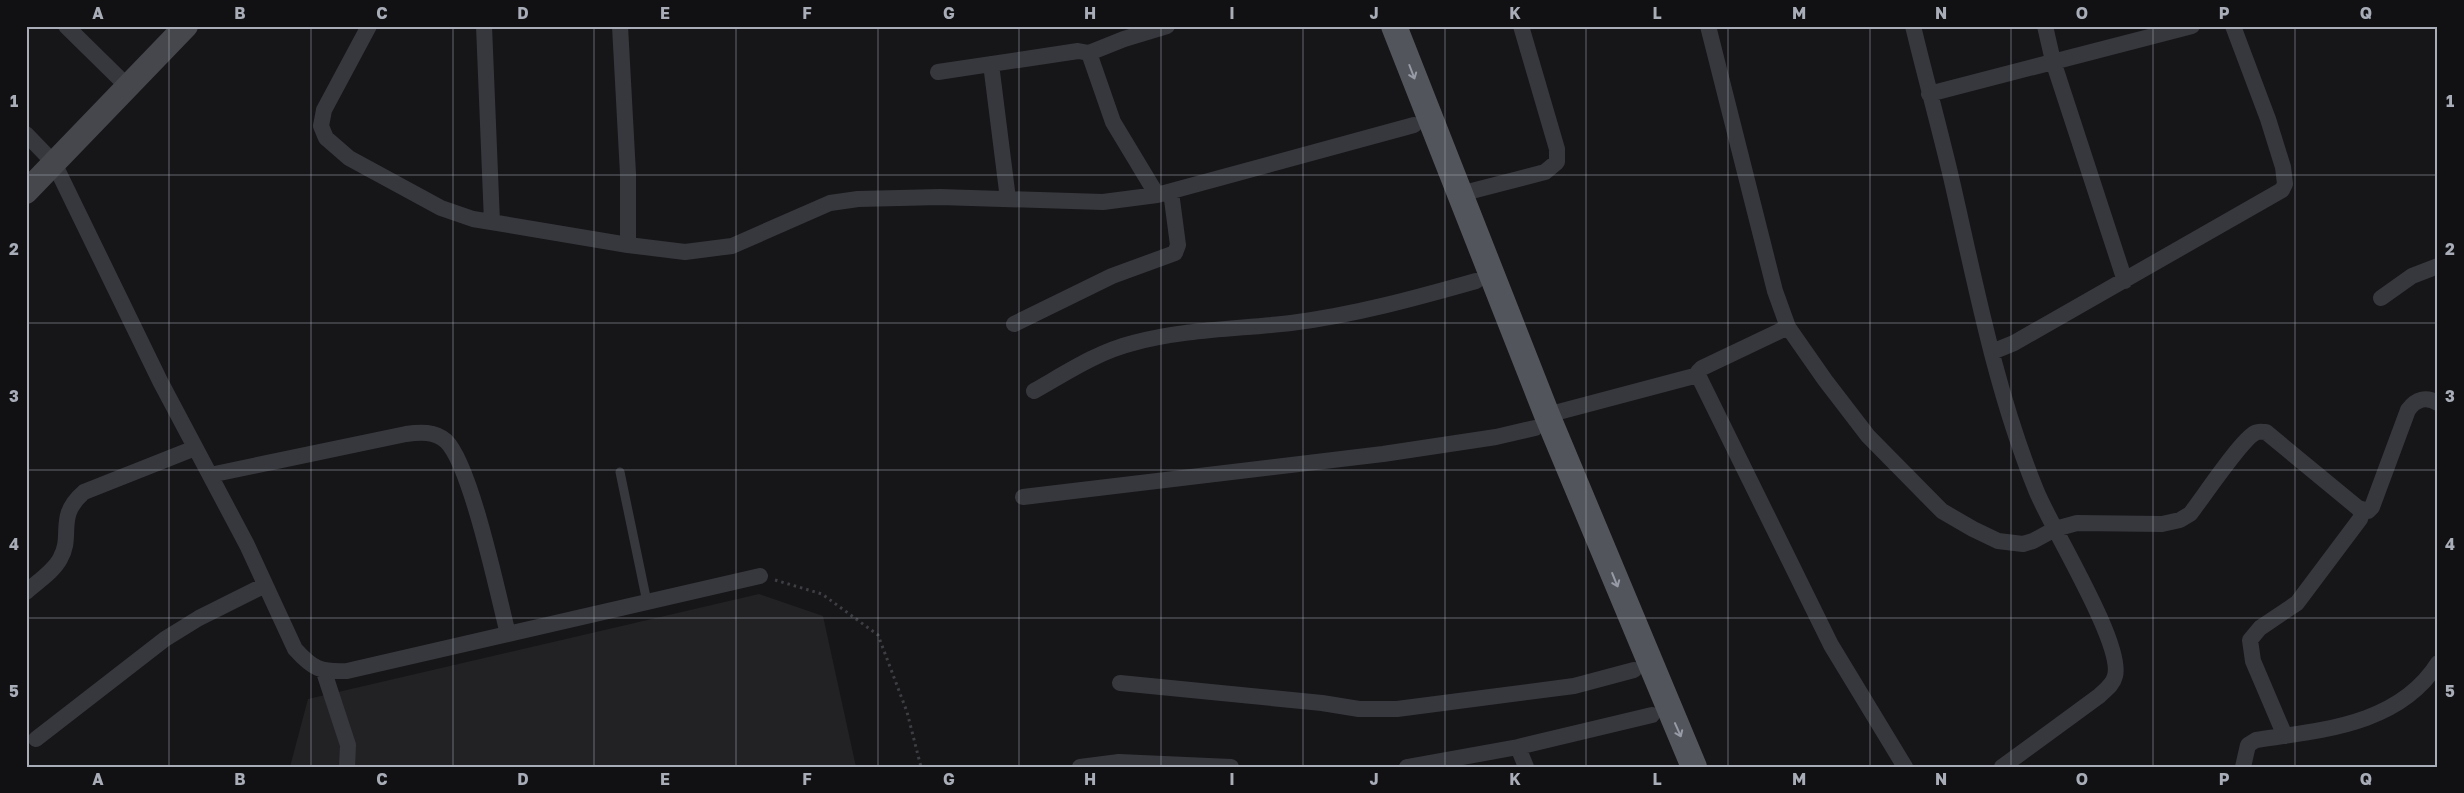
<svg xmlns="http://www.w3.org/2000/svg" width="2464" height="793" viewBox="0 0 2464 793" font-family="'Golos Text',sans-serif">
<rect width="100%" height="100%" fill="#161618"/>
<path fill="#222225" d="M 759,594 L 823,616 L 856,767 L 290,767 L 308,699 Z"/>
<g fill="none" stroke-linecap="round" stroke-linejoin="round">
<path stroke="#3d3f44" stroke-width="3" stroke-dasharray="2.5 4" stroke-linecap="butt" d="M 775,580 L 822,594 L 878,635 L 907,712 L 921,767"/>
<path stroke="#37383d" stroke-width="9" d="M 620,472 L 647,602"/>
<path stroke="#37383d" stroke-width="16" d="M 66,26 L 127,86
M 369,26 L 324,110 L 321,126 L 326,138 L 349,158 L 441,208 L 473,219 L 628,245 L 685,252 L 732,246 L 830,203 L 858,199 L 940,197 L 1103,202 L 1157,195 L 1414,125
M 484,26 L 492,222
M 620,26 L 628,174 L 628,245
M 1708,26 L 1775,291 L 1788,327 L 1825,380 L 1868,436 L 1942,511 L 1973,529 L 1998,541 L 2023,544 L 2033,541 L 2055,529 L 2077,523 L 2162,524 L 2180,520 L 2190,514 C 2202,499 2241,440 2255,433 C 2258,431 2262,432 2266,432 L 2358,508 L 2368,511 L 2372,507 L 2408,410 C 2416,399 2426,396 2438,403
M 1913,26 C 1925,76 1939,126 1951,177 C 1975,281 1995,389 2036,490 C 2050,526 2124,644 2115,676 C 2113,685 2105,690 2099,696 L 2002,767
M 2045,26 L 2053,61 L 2125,281
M 1089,53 L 1124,39 L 1167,26
M 991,64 L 1008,199
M 938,72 L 1078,51 L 1089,53 L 1113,122 L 1157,195
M 1929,94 L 2192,26
M 26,134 L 54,163 L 160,381 L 247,545 L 295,649 C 313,669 320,672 347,671 L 760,576
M 1460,194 L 1545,172 L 1557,162 L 1557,149 L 1521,26
M 2381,298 L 2412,276 L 2438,266
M 1014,324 L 1112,276 L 1175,253 L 1178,245 L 1171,192
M 1788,327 L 1702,368 L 1698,372 L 1699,377 L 1831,645 L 1905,767
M 1992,352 L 2014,343 L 2282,190 L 2285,184 L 2283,167 L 2268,119 L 2233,26
M 1034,391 C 1066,373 1097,352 1133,343 C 1184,329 1239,329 1291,323 C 1354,315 1416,298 1476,281
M 1547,415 L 1698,375
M 210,475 L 406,434 C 420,432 435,431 446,441 C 471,465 498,595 508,634
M 1023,497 L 1383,454 L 1496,437 L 1535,428
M 26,592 C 37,582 53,572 60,559 C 74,535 55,517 84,492 L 195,448
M 324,672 L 348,745 L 347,767
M 1120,683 L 1322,703 L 1359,709 L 1397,709 L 1574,686 L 1634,670
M 2285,736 L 2253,661 L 2250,640 L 2260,628 L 2297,603 L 2360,519 L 2363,510
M 36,739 L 165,639 L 199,618 L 265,585
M 1518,747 L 1526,767
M 1080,767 L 1119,762 L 1231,767
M 1407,767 L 1518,747 L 1652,715
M 2243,767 L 2248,745 L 2256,740 C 2322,730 2399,725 2438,663"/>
<path stroke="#45474d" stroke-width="24" d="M 26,192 L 186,26"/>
<path stroke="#53555c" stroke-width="26" d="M 1394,26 L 1547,415 L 1694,767"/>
</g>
<defs><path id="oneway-shaft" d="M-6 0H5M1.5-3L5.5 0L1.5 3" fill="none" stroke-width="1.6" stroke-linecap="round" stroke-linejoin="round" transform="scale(1.25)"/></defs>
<g stroke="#979ba6">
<use href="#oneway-shaft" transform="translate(1412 72) rotate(69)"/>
<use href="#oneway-shaft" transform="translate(1615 580) rotate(68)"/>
<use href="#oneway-shaft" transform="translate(1678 730) rotate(66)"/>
</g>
<path fill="none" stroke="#a8adb8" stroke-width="1" stroke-opacity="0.55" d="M 169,26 L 169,767M 311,26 L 311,767M 453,26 L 453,767M 594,26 L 594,767M 736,26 L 736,767M 878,26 L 878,767M 1019,26 L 1019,767M 1161,26 L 1161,767M 1303,26 L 1303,767M 1445,26 L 1445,767M 1586,26 L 1586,767M 1728,26 L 1728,767M 1870,26 L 1870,767M 2011,26 L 2011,767M 2153,26 L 2153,767M 2295,26 L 2295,767M 26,175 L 2438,175M 26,323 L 2438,323M 26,470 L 2438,470M 26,618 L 2438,618"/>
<rect width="2464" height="793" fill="none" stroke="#111113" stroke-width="55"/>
<rect x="28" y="28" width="2408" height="738" fill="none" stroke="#a8adb8" stroke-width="2"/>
<g font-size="16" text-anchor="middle" font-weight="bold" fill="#a8adb8">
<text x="98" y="19">A</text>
<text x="240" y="19">B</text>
<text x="382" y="19">C</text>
<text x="523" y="19">D</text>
<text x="665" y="19">E</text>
<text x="807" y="19">F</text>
<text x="949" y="19">G</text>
<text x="1090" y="19">H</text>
<text x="1232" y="19">I</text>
<text x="1374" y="19">J</text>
<text x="1515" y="19">K</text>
<text x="1657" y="19">L</text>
<text x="1799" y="19">M</text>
<text x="1941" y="19">N</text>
<text x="2082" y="19">O</text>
<text x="2224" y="19">P</text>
<text x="2366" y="19">Q</text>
<text x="14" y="107">1</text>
<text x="2450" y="107">1</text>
<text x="14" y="255">2</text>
<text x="2450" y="255">2</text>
<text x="14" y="402">3</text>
<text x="2450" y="402">3</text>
<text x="14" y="550">4</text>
<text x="2450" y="550">4</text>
<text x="14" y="697">5</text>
<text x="2450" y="697">5</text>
<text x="98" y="785">A</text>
<text x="240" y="785">B</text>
<text x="382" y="785">C</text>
<text x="523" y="785">D</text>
<text x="665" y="785">E</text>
<text x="807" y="785">F</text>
<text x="949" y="785">G</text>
<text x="1090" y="785">H</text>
<text x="1232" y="785">I</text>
<text x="1374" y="785">J</text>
<text x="1515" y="785">K</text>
<text x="1657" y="785">L</text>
<text x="1799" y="785">M</text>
<text x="1941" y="785">N</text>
<text x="2082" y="785">O</text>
<text x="2224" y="785">P</text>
<text x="2366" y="785">Q</text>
</g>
</svg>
